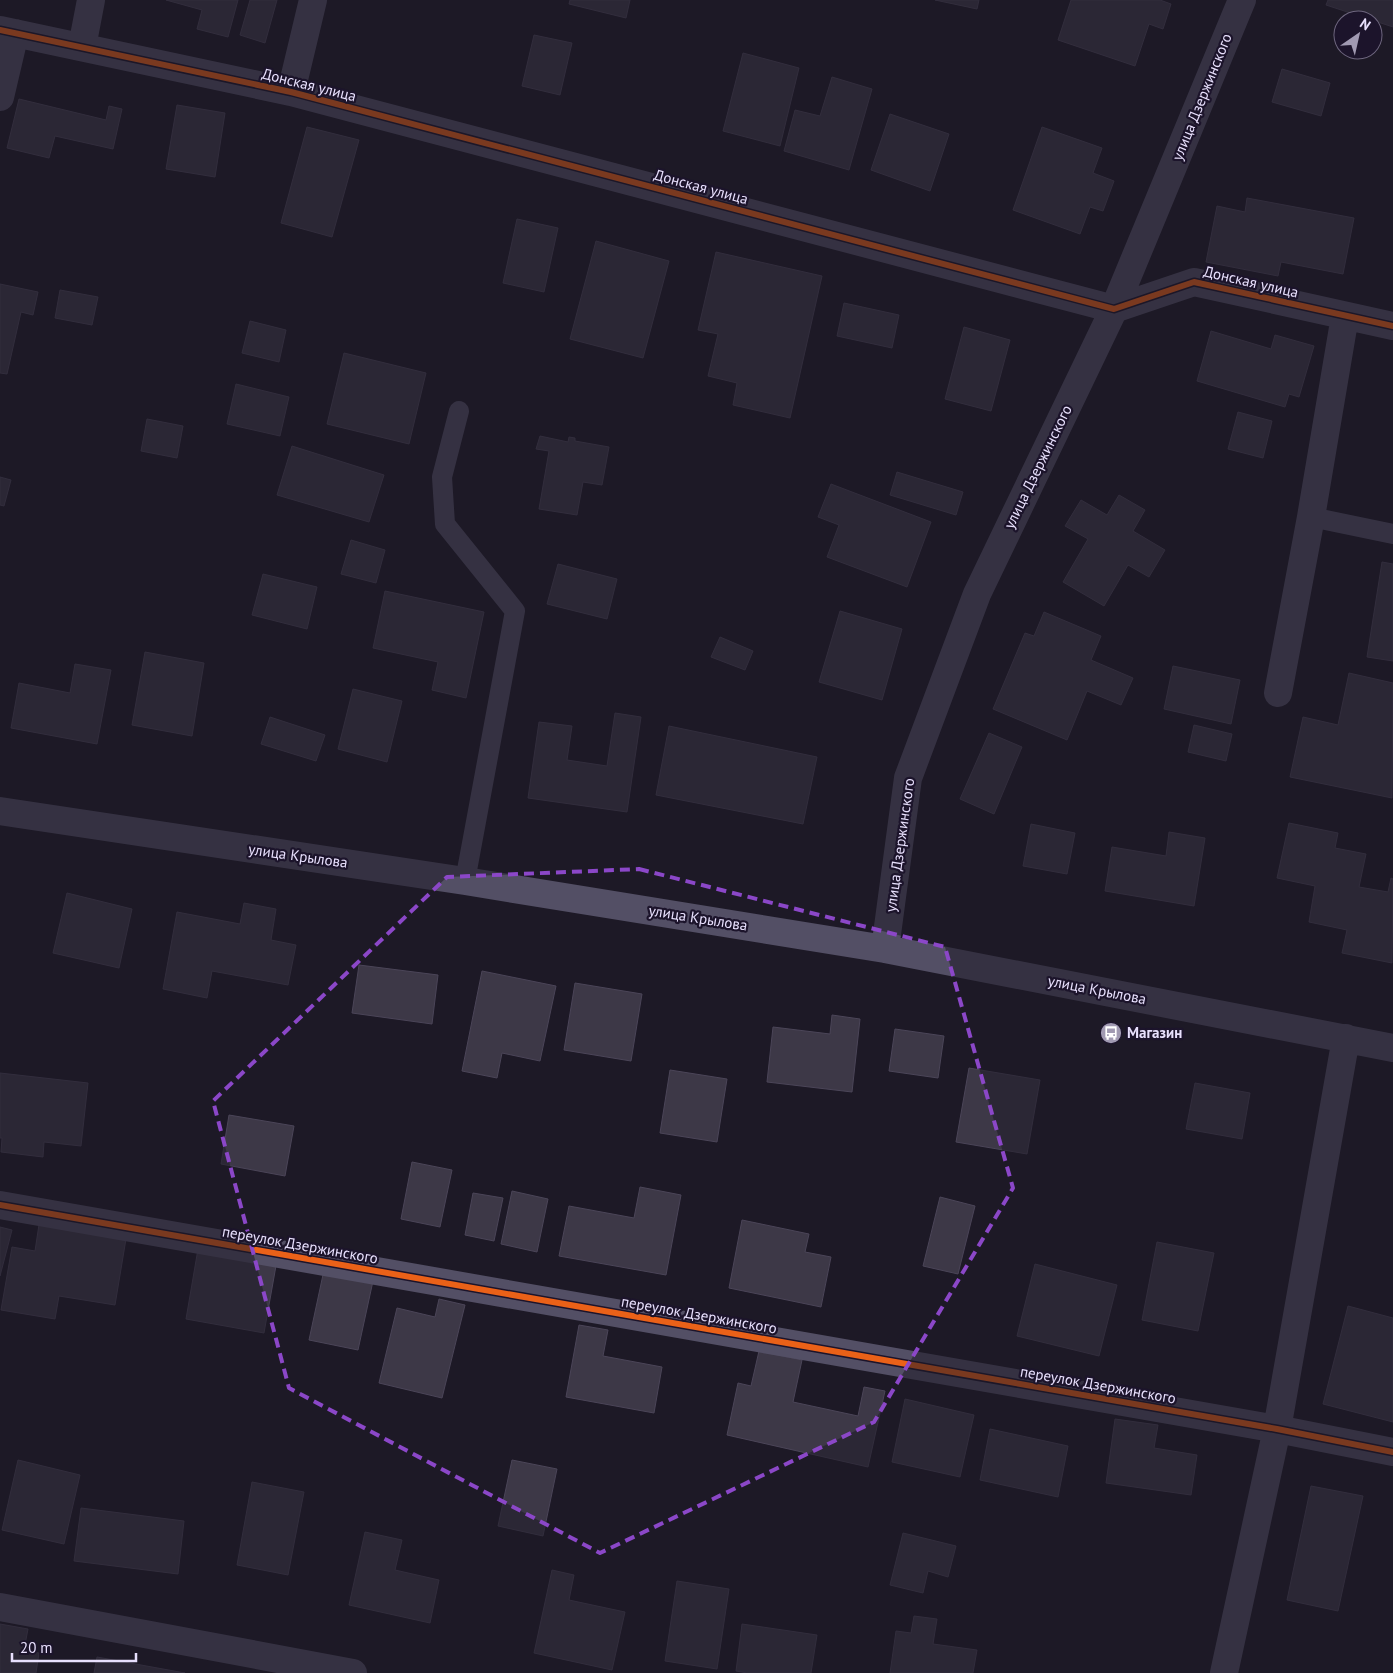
<svg xmlns="http://www.w3.org/2000/svg" width="1393" height="1673" viewBox="0 0 1393 1673" font-family="'PT Sans',sans-serif">
<rect width="100%" height="100%" fill="#1d1926"/>
<path fill="#3d3847" stroke="#4b4558" d="M 166,0 L 238,0 L 228,37 L 197,29 L 202,10 Z
M 250,0 L 277,0 L 265,43 L 240,35 Z
M 570,0 L 630,0 L 626,18 L 569,4 Z
M 935,0 L 979,0 L 977,9 Z
M 1071,0 L 1160,0 L 1171,4 L 1163,29 L 1149,24 L 1135,66 L 1058,40 Z
M 1328,0 L 1393,0 L 1393,27 L 1326,5 Z
M 534,35 L 572,43 L 560,95 L 522,86 Z
M 743,53 L 799,68 L 780,146 L 723,131 Z
M 1282,69 L 1330,83 L 1321,116 L 1272,102 Z
M 832,77 L 872,89 L 849,170 L 784,151 L 795,110 L 820,116 Z
M 19,99 L 106,120 L 109,106 L 122,109 L 113,149 L 55,136 L 49,158 L 7,148 Z
M 177,105 L 225,113 L 215,177 L 166,169 Z
M 890,114 L 949,134 L 930,191 L 871,170 Z
M 307,127 L 359,140 L 332,237 L 281,223 Z
M 1042,127 L 1102,148 L 1093,173 L 1114,181 L 1103,211 L 1090,207 L 1080,234 L 1013,210 Z
M 1247,198 L 1354,218 L 1343,274 L 1281,262 L 1278,276 L 1206,262 L 1217,206 L 1245,212 Z
M 517,219 L 558,228 L 544,292 L 503,283 Z
M 596,241 L 669,261 L 643,358 L 570,339 Z
M 716,252 L 822,276 L 790,418 L 733,405 L 737,383 L 708,376 L 718,334 L 698,330 Z
M 0,284 L 38,292 L 33,315 L 21,312 L 7,374 L 0,373 Z
M 60,290 L 98,297 L 92,325 L 55,318 Z
M 844,303 L 899,315 L 892,348 L 837,336 Z
M 250,321 L 286,330 L 279,362 L 242,353 Z
M 964,327 L 1010,340 L 991,411 L 945,399 Z
M 1211,331 L 1271,349 L 1275,335 L 1314,346 L 1299,397 L 1289,394 L 1285,407 L 1197,381 Z
M 344,353 L 426,373 L 409,444 L 327,424 Z
M 236,384 L 289,397 L 280,436 L 227,424 Z
M 1238,412 L 1272,421 L 1263,458 L 1228,449 Z
M 147,419 L 183,426 L 177,458 L 141,451 Z
M 540,436 L 568,442 L 569,437 L 575,438 L 575,441 L 609,447 L 602,485 L 583,482 L 577,515 L 539,509 L 549,451 L 536,449 Z
M 292,446 L 384,475 L 369,522 L 277,495 Z
M 897,472 L 963,492 L 956,515 L 890,495 Z
M 0,477 L 11,480 L 4,506 L 0,505 Z
M 831,484 L 931,522 L 907,587 L 827,557 L 839,525 L 818,517 Z
M 1119,495 L 1145,510 L 1133,531 L 1165,550 L 1149,577 L 1128,565 L 1104,606 L 1063,582 L 1088,539 L 1065,526 L 1081,500 L 1107,515 Z
M 351,540 L 385,550 L 376,583 L 341,574 Z
M 1382,562 L 1393,564 L 1393,661 L 1367,657 Z
M 558,564 L 617,579 L 607,619 L 547,604 Z
M 263,574 L 317,587 L 307,629 L 252,615 Z
M 385,591 L 484,612 L 466,698 L 432,690 L 438,662 L 373,648 Z
M 840,611 L 902,629 L 882,700 L 819,682 Z
M 1044,612 L 1101,636 L 1091,660 L 1133,678 L 1121,705 L 1087,691 L 1067,740 L 993,709 L 1025,633 L 1034,636 Z
M 720,637 L 753,651 L 745,670 L 711,657 Z
M 145,652 L 204,663 L 192,736 L 132,725 Z
M 75,664 L 111,670 L 97,744 L 11,728 L 19,683 L 70,693 Z
M 1173,666 L 1240,680 L 1231,724 L 1164,709 Z
M 1349,673 L 1393,683 L 1392,798 L 1290,777 L 1303,717 L 1338,725 Z
M 353,689 L 402,701 L 387,762 L 338,749 Z
M 615,713 L 641,717 L 627,812 L 528,798 L 539,722 L 572,726 L 567,760 L 607,766 Z
M 270,717 L 325,735 L 316,761 L 261,744 Z
M 1194,725 L 1232,734 L 1226,761 L 1188,752 Z
M 669,726 L 817,757 L 803,824 L 656,795 Z
M 989,733 L 1022,747 L 994,814 L 960,799 Z
M 1289,823 L 1338,833 L 1335,848 L 1366,854 L 1359,887 L 1388,892 L 1391,878 L 1393,879 L 1392,963 L 1342,953 L 1347,930 L 1309,922 L 1315,886 L 1277,878 Z
M 1031,824 L 1075,833 L 1067,874 L 1023,866 Z
M 1169,832 L 1205,838 L 1194,906 L 1105,891 L 1112,847 L 1166,856 Z
M 67,893 L 132,909 L 119,968 L 53,953 Z
M 244,903 L 276,909 L 271,940 L 296,945 L 288,985 L 212,971 L 207,998 L 163,989 L 177,912 L 240,924 Z
M 359,965 L 438,975 L 432,1024 L 352,1013 Z
M 482,971 L 556,986 L 540,1061 L 502,1053 L 497,1078 L 462,1071 Z
M 575,983 L 642,994 L 631,1061 L 564,1050 Z
M 832,1015 L 860,1019 L 852,1092 L 767,1082 L 773,1027 L 830,1034 Z
M 895,1029 L 944,1036 L 938,1078 L 889,1071 Z
M 969,1068 L 1040,1080 L 1027,1154 L 956,1142 Z
M 670,1070 L 727,1079 L 717,1142 L 660,1133 Z
M 0,1073 L 88,1083 L 81,1146 L 44,1142 L 43,1157 L 1,1152 L 2,1138 L 0,1138 Z
M 1195,1083 L 1250,1093 L 1242,1139 L 1186,1129 Z
M 229,1115 L 294,1126 L 285,1176 L 221,1164 Z
M 412,1162 L 452,1170 L 440,1227 L 401,1219 Z
M 640,1187 L 681,1195 L 666,1275 L 559,1256 L 569,1206 L 634,1218 Z
M 512,1191 L 548,1199 L 537,1252 L 501,1244 Z
M 473,1193 L 503,1198 L 494,1241 L 465,1235 Z
M 940,1197 L 975,1206 L 958,1274 L 923,1266 Z
M 40,1218 L 127,1233 L 115,1305 L 59,1296 L 55,1319 L 1,1310 L 12,1247 L 35,1251 Z
M 742,1220 L 809,1234 L 805,1252 L 831,1257 L 821,1307 L 729,1288 Z
M 0,1227 L 12,1230 L 0,1276 Z
M 1157,1242 L 1214,1253 L 1198,1331 L 1142,1320 Z
M 198,1249 L 279,1249 L 264,1333 L 186,1319 Z
M 1035,1264 L 1117,1285 L 1099,1356 L 1017,1336 Z
M 324,1270 L 373,1281 L 358,1350 L 309,1340 Z
M 439,1299 L 465,1305 L 442,1398 L 379,1383 L 397,1308 L 435,1317 Z
M 1348,1306 L 1393,1318 L 1393,1422 L 1323,1404 Z
M 579,1325 L 608,1330 L 603,1356 L 662,1367 L 654,1413 L 566,1397 Z
M 759,1351 L 802,1360 L 793,1402 L 858,1416 L 864,1387 L 885,1391 L 868,1467 L 727,1435 L 738,1383 L 751,1386 Z
M 905,1399 L 974,1415 L 960,1477 L 892,1462 Z
M 1115,1419 L 1158,1425 L 1154,1448 L 1197,1455 L 1191,1495 L 1106,1483 Z
M 990,1429 L 1068,1446 L 1058,1497 L 980,1480 Z
M 18,1460 L 80,1475 L 64,1544 L 2,1530 Z
M 512,1460 L 557,1469 L 543,1536 L 498,1526 Z
M 252,1482 L 304,1492 L 288,1575 L 237,1565 Z
M 1311,1486 L 1363,1496 L 1338,1611 L 1287,1600 Z
M 81,1508 L 184,1521 L 178,1574 L 74,1561 Z
M 365,1532 L 402,1540 L 395,1570 L 439,1580 L 430,1623 L 349,1605 Z
M 903,1533 L 956,1546 L 948,1577 L 928,1571 L 923,1593 L 890,1585 Z
M 552,1570 L 574,1575 L 569,1600 L 625,1612 L 612,1670 L 534,1653 Z
M 677,1581 L 729,1589 L 717,1669 L 665,1661 Z
M 914,1616 L 937,1619 L 933,1644 L 977,1650 L 973,1673 L 890,1673 L 896,1631 L 911,1633 Z
M 0,1624 L 28,1629 L 24,1650 L 39,1653 L 36,1673 L 0,1673 Z
M 742,1624 L 817,1635 L 811,1673 L 747,1673 L 736,1671 Z
M 97,1657 L 185,1673 L 94,1673 Z"/>
<g fill="none" stroke-linecap="round" stroke-linejoin="round">
<path stroke="#534f65" stroke-width="20" d="M 459,411 L 442,477 L 445,524 L 515,611 L 465,881
M 1311,517 L 1393,534"/>
<path stroke="#534f65" stroke-width="28" d="M 0,30 L 291,92 L 1114,309 L 1194,282 L 1393,326
M 82,47 L 91,0
M 291,92 L 313,0
M 0,97 L 15,33
M 1278,693 L 1311,517 L 1345,316
M 0,811 L 465,881 L 885,949 L 1393,1048
M 885,949 L 908,778 L 977,594 L 1114,309 L 1242,0
M 0,1205 L 1277,1429 L 1393,1452
M 0,1607 L 353,1673
M 1224,1673 L 1277,1429 L 1346,1038"/>
<g stroke="#1c142b" stroke-width="9">
<path id="cycleway" d="M 0,30 L 291,92 L 1114,309 L 1194,282 L 1393,326
M 0,1205 L 1277,1429 L 1393,1452"/>
</g>
<use href="#cycleway" stroke="#ea6118" stroke-width="6"/>
</g>
<path d="M0 0H1393V1673H0ZM 639,869 L 945,947 L 1013,1188 L 874,1422 L 600,1553 L 289,1388 L 213,1101 L 447,877 Z" fill="#1d1926" fill-opacity=".55" fill-rule="evenodd"/>
<path fill="none" stroke="#8b47c8" stroke-width="4" stroke-dasharray="10 6" stroke-linejoin="round" d="M 639,869 L 945,947 L 1013,1188 L 874,1422 L 600,1553 L 289,1388 L 213,1101 L 447,877 Z"/>
<defs>
<g id="bus-disc" transform="scale(1.125)"><circle r="9.5" fill="#a19ab2" stroke="#1c142b"/><path d="M-5-6H5V4H4V6H2V4H-2V6H-4V4H-5ZM-3.5-4V0h7V-4ZM-3.5 1.2v1.5H-2V1.2ZM2 1.2v1.5H3.5V1.2Z" fill="#fff"/></g>
</defs>
<g fill-rule="evenodd">
<use href="#bus-disc" x="1111" y="1033"/>
</g>
<g text-anchor="middle" stroke-width="4.5" stroke-linejoin="round" paint-order="stroke">
<g font-size="15" fill="#e8e0fd" stroke="#1c142b">
<text transform="translate(309 85) rotate(14)" y="5">Донская улица</text>
<text transform="translate(1202 97) rotate(-68)" y="5">улица Дзержинского</text>
<text transform="translate(701 187) rotate(15)" y="5">Донская улица</text>
<text transform="translate(1251 282) rotate(13)" y="5">Донская улица</text>
<text transform="translate(1038 467) rotate(-64)" y="5">улица Дзержинского</text>
<text transform="translate(900 845) rotate(-82)" y="5">улица Дзержинского</text>
<text transform="translate(298 856) rotate(8)" y="5">улица Крылова</text>
<text transform="translate(698 918) rotate(9)" y="5">улица Крылова</text>
<text transform="translate(1097 990) rotate(11)" y="5">улица Крылова</text>
<text transform="translate(300 1245) rotate(10)" y="5">переулок Дзержинского</text>
<text transform="translate(699 1315) rotate(10)" y="5">переулок Дзержинского</text>
<text transform="translate(1098 1385) rotate(10)" y="5">переулок Дзержинского</text>
</g>
<g font-size="15" font-weight="bold" fill="#e8e0fd" stroke="#1c142b" text-anchor="start">
<text x="1127" y="1038">Магазин</text>
</g>
</g>
<g transform="translate(1358 35) rotate(34)"><circle r="24" fill="#1c142b" stroke="#6e667f"/>
<path d="M0-4L9 19L0 12L-9 19Z" fill="#a19ab2"/>
<text y="-8" font-size="14" font-weight="bold" text-anchor="middle" fill="#e8e0fd">N</text>
</g>
<path d="M12 1653v8h124v-8" fill="none" stroke="#e8e0fd" stroke-width="2.5"/>
<text x="20" y="1653" font-size="15" fill="#e8e0fd" stroke="#1c142b" stroke-width="4" paint-order="stroke">20 m</text>
</svg>
